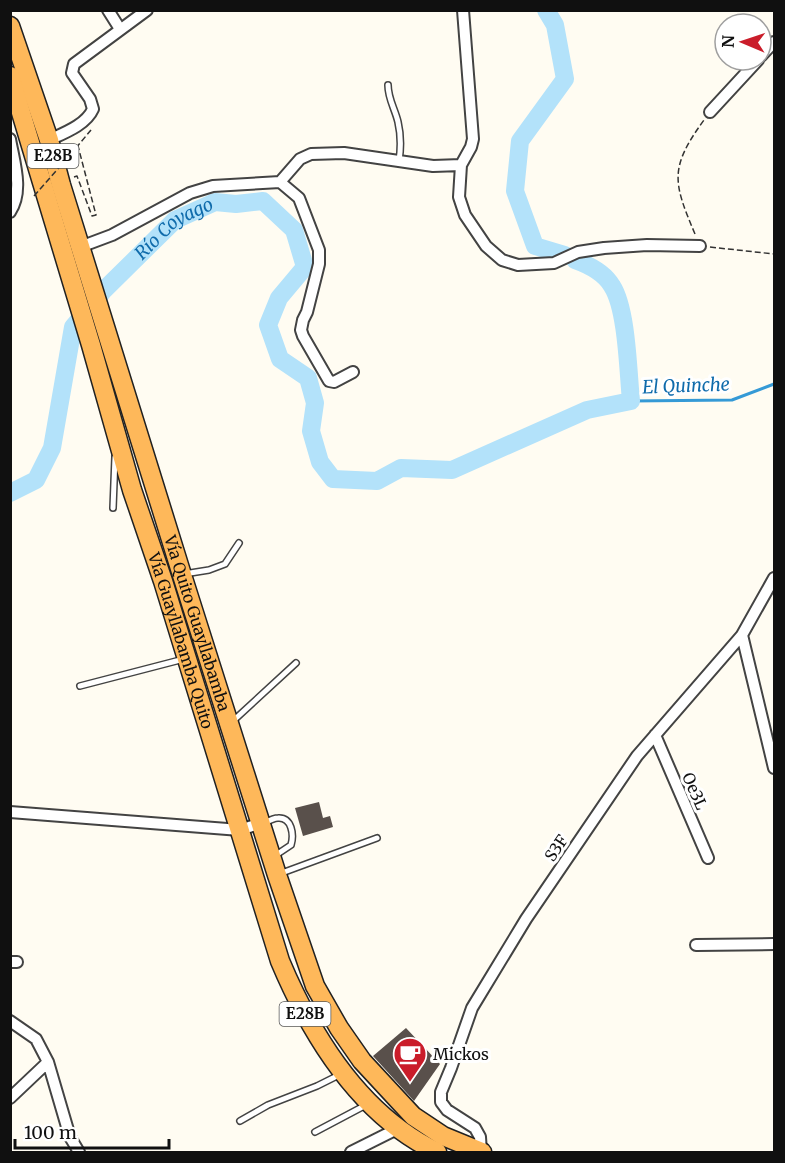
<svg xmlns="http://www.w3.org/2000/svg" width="785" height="1163" viewBox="0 0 785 1163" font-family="Merriweather,serif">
<rect width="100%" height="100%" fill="#fffcf2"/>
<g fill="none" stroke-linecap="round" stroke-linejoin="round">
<path stroke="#359ad6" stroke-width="3" d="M 631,401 L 732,400 L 774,384"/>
<g stroke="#b3e2fa" stroke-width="18">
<path d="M 546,10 L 555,25 L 565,79 L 520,141 L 515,191 L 535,246 L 565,255"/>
<path id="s1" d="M 10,493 L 36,480 L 52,448 L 73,327 L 104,290 L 175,220 L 215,202 L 236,204 L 263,201 L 294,230 L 305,267 L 279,298 L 268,325 L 280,359 L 308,378 L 315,403 L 311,431 L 320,462 L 333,479 L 377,481 L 401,468 L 452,470 L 587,410 L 631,401 C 628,371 627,309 612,286 C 604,272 589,265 575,260"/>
</g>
</g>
<path fill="#59504b" d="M 319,802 L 323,818 L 330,816 L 333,827 L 303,836 L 295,808 Z
M 406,1028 L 440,1064 L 414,1101 L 373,1056 Z"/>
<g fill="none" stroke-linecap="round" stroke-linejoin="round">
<g stroke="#434343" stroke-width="8">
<path id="service" d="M 388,85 C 388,99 395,109 398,122 C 401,135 401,148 399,161
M 113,508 L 115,457
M 184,574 L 209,570 L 225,564 L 239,543
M 80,686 L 184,659
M 233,721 L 296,663
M 264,823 C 268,821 274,818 278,818 C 292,817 294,835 291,845 L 273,857
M 279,874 L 377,838
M 240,1121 L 268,1105 L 317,1086 L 339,1075
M 315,1132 L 366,1105"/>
</g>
<g stroke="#434343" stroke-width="14">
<path id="minor" d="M 108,10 L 120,29
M 463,10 L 473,139 L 471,147 L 461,165 L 459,197 L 465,215 L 486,246 L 502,260 L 518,265 L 554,263 L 578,252 L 604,248 L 647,245 L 700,246
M 761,56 L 774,42
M 710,112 L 758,60
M 10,139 C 14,162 24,191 10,212
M 49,140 C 64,133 86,125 93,109 L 90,99 L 72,73 L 74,64 L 147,10
M 280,182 L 299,198 L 319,250 L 319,264 L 307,312 L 303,320 L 301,330 L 303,336 L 329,381 L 334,382 L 353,372
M 80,247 L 112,235 L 190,193 L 213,186 L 280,182 L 300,159 L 311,154 L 344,153 L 433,166 L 461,165
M 742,635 L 774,768
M 655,735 L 708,858
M 10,812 L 240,830 L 261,823
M 696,945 L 774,944
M 10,962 L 17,962
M 10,1021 L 36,1039 L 48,1062 L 65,1120 L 70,1137 L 79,1152
M 10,1098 L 48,1062
M 351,1152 L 399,1128
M 481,1152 L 480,1137 L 475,1128 L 447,1110 L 441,1102 L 441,1092 L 451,1068 L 472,1008 L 526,919 L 637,756 L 742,635 L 774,578"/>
</g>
<g stroke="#212121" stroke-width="21">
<g id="trunk">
<path id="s2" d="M 10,26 L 49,140 L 61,185 L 182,575 L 277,875 L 315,986 L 339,1028 L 362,1061 L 413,1116 L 443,1136 L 482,1152"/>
<path id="s3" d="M 10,76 L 91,345 L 132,490 L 163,581 L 280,961 C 312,1037 360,1115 437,1152"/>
</g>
</g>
<path stroke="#323232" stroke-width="1.5" stroke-dasharray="6 3" stroke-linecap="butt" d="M 70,155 L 91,130
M 74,177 L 77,176 L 92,216 L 96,215 L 78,146
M 695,234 C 673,182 669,168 704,120
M 710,247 L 774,254"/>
<use href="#service" stroke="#fff" stroke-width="5"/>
<use href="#minor" stroke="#fff" stroke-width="10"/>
<use href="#trunk" stroke="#feb85a" stroke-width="18"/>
<path stroke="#323232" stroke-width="1.5" stroke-dasharray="6 3" stroke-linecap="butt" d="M 34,196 L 70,155"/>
</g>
<defs>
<g id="cafe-pin" transform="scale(1.725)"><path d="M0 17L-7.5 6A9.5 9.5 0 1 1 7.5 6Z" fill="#ca1d2a" stroke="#fff"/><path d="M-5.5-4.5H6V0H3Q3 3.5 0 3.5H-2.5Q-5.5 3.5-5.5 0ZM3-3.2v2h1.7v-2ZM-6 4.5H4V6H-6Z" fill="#fff"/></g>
</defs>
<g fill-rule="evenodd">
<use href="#cafe-pin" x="410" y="1054"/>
</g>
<g text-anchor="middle" stroke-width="6" stroke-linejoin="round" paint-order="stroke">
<g fill="#fff" stroke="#585858" stroke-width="1.5">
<rect x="27.5" y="144" width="51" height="24" rx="4.5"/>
<rect x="279.5" y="1002" width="51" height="24" rx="4.5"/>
</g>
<g font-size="15" font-weight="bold" fill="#101010">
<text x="53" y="161">E28B</text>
<text x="305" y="1019">E28B</text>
</g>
<g font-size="16" fill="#101010" stroke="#fff">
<text dy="6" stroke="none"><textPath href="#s2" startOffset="626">Vía Quito Guayllabamba</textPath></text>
<text dy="6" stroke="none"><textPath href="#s3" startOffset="590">Vía Guayllabamba Quito</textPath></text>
<text transform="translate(695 791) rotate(66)" y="6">Oe3L</text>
<text transform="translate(556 848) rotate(-56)" y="6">S3F</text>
</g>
<g font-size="16" fill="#101010" stroke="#fff" text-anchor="start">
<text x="433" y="1060">Mickos</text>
</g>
<g font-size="18" font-style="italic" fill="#0f6bab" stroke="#fff">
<text dy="6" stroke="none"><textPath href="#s1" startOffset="330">Río Coyago</textPath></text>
<text transform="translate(686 386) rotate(-2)" y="6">El Quinche</text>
</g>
</g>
<rect width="785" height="1163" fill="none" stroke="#101010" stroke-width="24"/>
<g transform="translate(743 42) rotate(272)"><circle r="28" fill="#ffffff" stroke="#9f9f9f" stroke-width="1.5"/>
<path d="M0-4.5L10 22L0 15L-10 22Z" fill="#ca1d2a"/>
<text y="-9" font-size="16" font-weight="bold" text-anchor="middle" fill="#101010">N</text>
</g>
<path d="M15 1139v9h154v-9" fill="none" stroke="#101010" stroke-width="3"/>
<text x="24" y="1139" font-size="18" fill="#101010" stroke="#ffffff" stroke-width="4.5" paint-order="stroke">100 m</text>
</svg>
